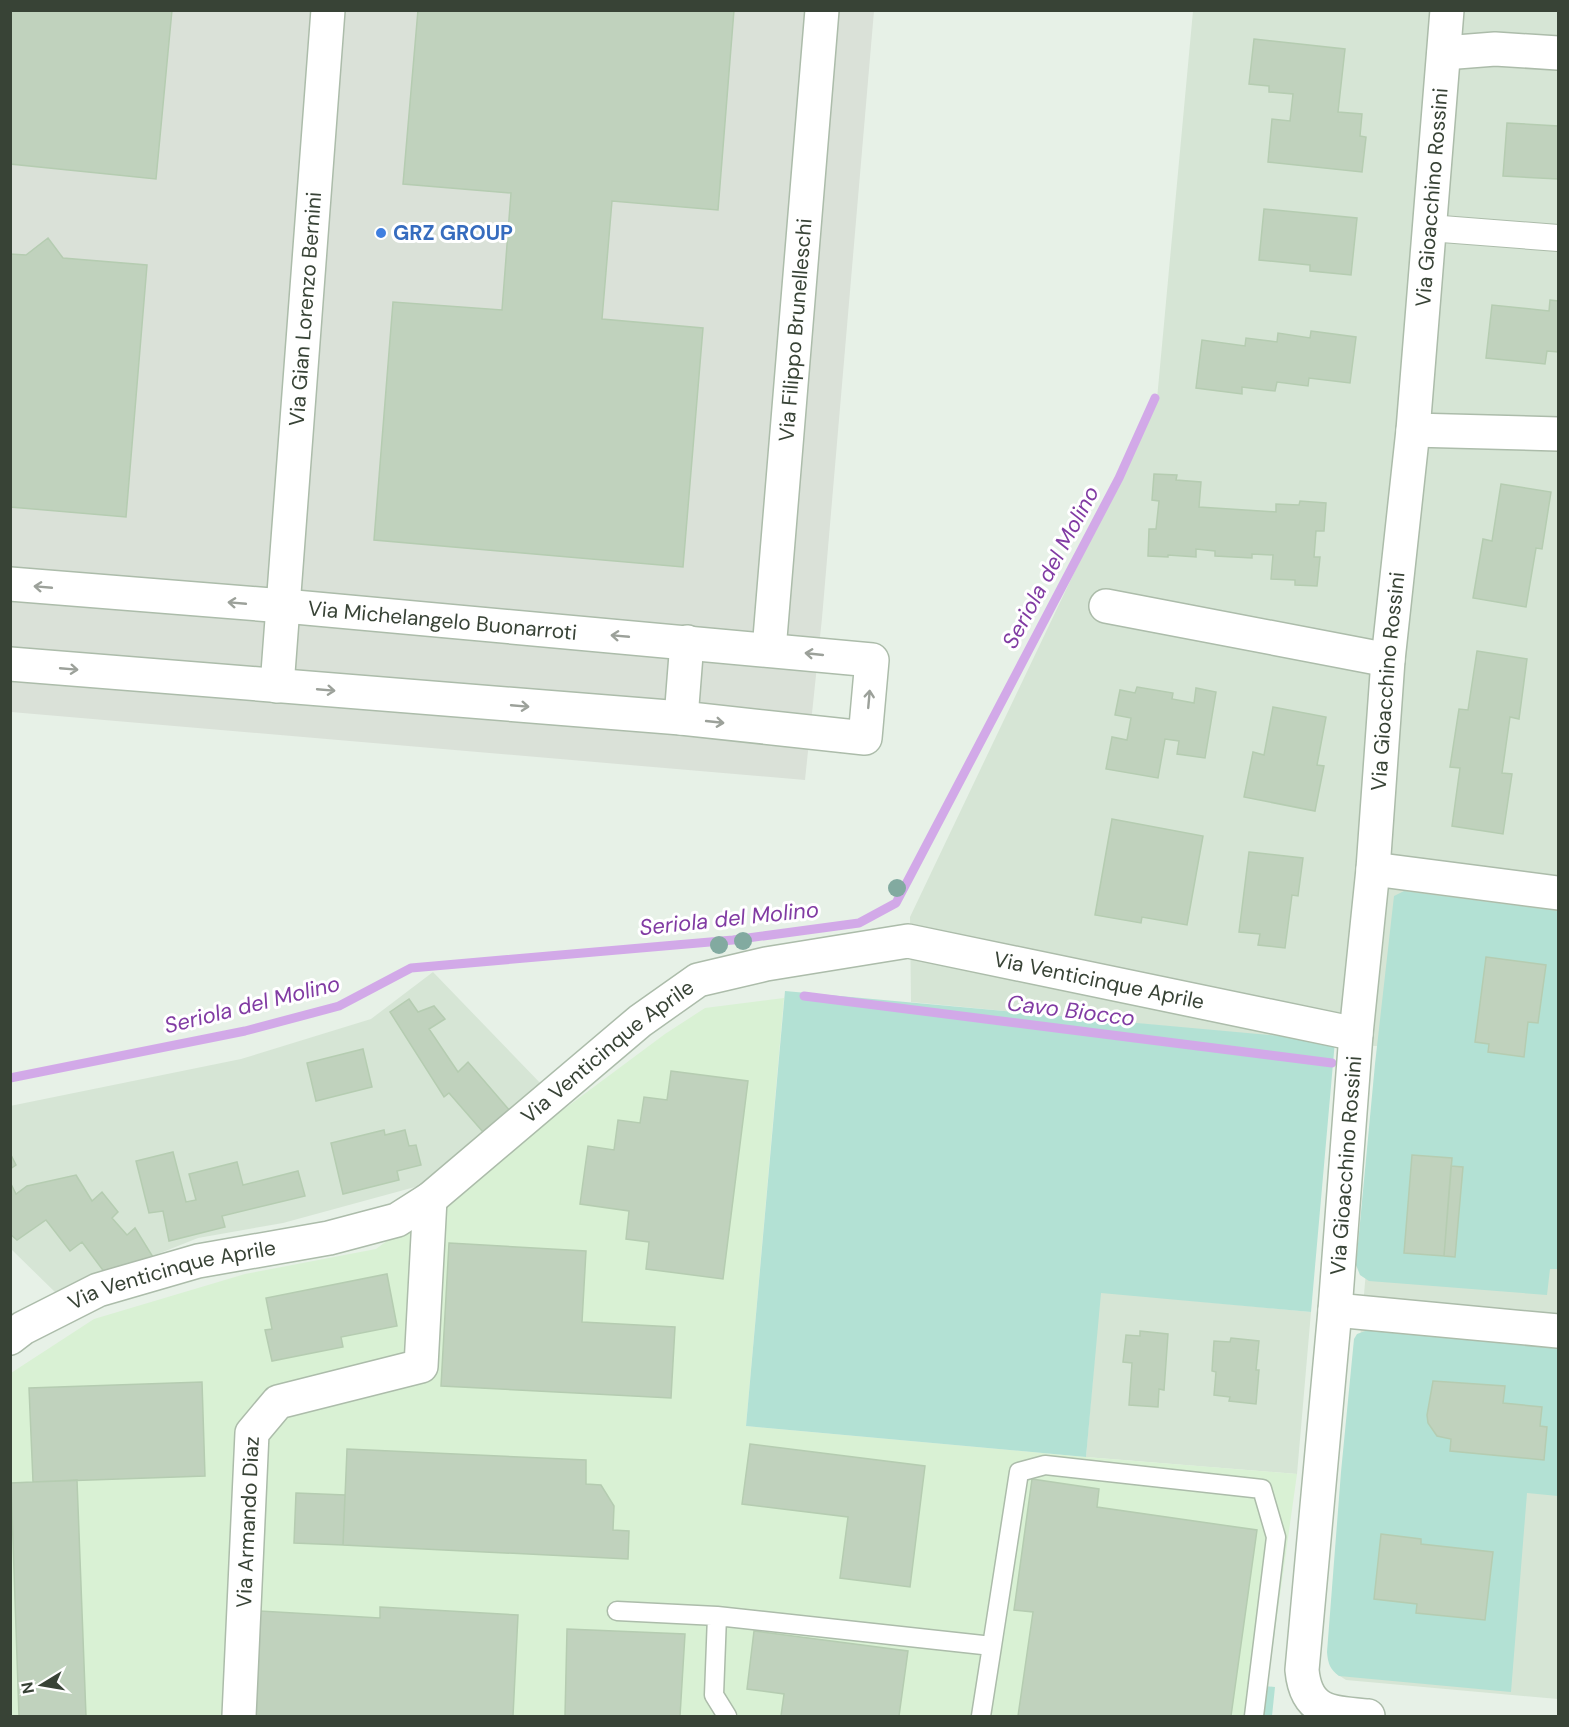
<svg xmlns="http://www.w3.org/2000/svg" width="1569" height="1727" viewBox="0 0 1569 1727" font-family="'DM Sans',sans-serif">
<rect width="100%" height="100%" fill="#e7f1e7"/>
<path fill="#d6e5d5" d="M 1193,11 L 1558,11 L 1558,1699 L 1346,1680 L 1337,1674 L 1331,1665 L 1386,1047 L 911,1002 L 910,917 L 1157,399 Z
M 433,972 L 544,1087 L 426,1184 L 283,1223 L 198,1238 L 57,1294 L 11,1249 L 10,1106 L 241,1059 L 371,1019 Z
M 1100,1292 L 1311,1312 L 1297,1474 L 1086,1457 Z"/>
<path fill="#d9f1d4" d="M 784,998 L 746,1426 L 1086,1457 L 1297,1474 L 1263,1716 L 11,1716 L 11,1373 L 94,1319 L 245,1274 L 376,1249 L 665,1034 L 705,1008 Z"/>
<path fill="#dae1d8" d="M 10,11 L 874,11 L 822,618 L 805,780 L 11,712 Z"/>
<path fill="#b3e1d4" d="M 1404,891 L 1558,911 L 1558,1269 L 1550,1269 L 1547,1295 L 1369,1281 L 1360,1275 L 1356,1265 L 1375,1064 L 1394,896 Z
M 785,991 L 1335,1041 L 1311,1312 L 1101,1293 L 1086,1457 L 746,1426 Z
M 1368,1330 L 1558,1346 L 1558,1496 L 1527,1493 L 1511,1692 L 1339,1676 C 1330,1669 1328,1664 1327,1652 L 1341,1472 L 1354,1339 L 1357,1334 Z
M 1263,1686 L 1275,1687 L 1272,1716 L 1260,1716 Z"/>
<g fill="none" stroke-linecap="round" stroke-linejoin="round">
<path stroke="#d2a9e8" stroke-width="9" d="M 804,996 L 1332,1063
M 10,1078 L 245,1031 L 339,1006 L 411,968 L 733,940 L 859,923 L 896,903 L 1119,478 L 1155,398"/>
</g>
<path fill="#c0d2bd" stroke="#b5ccb1" stroke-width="1.5" d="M 10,10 L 172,10 L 156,179 L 10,164 Z
M 418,10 L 734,10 L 718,210 L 612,201 L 602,319 L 703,328 L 683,567 L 374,540 L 393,302 L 502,310 L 511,193 L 403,184 Z
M 1254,39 L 1345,49 L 1338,112 L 1362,114 L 1360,136 L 1366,137 L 1362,172 L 1268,162 L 1272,119 L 1290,121 L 1293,94 L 1269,92 L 1269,86 L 1249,84 Z
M 1507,123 L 1558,126 L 1558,179 L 1503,176 Z
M 1264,209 L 1357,218 L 1351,275 L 1310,271 L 1310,265 L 1259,260 Z
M 48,238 L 63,258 L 147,265 L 126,517 L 10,507 L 10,254 L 26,255 Z
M 1550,300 L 1558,301 L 1558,352 L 1547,351 L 1545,364 L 1486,358 L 1492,305 L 1549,311 Z
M 1311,331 L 1356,337 L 1350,383 L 1309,378 L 1308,386 L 1277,382 L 1275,391 L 1242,387 L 1242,394 L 1196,388 L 1202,340 L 1245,346 L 1246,338 L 1277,342 L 1278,333 L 1310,338 Z
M 1154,474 L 1177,475 L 1176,480 L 1201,482 L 1199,507 L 1276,512 L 1276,504 L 1299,505 L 1300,501 L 1326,503 L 1324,531 L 1316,531 L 1314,557 L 1320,557 L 1317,586 L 1295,585 L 1295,580 L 1271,579 L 1273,555 L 1252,554 L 1252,558 L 1215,556 L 1215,551 L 1196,549 L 1196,557 L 1168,555 L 1168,557 L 1148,556 L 1149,529 L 1156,529 L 1159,501 L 1152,500 Z
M 1501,484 L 1551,492 L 1542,549 L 1536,548 L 1526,607 L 1473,598 L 1483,539 L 1492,541 Z
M 1477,651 L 1527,659 L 1519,719 L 1510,717 L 1502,773 L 1512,774 L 1503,834 L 1452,826 L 1460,768 L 1450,767 L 1459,709 L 1468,710 Z
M 1137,687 L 1173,693 L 1172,699 L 1194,703 L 1196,688 L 1216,692 L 1205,758 L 1177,754 L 1179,741 L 1165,739 L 1158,778 L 1106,769 L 1112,737 L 1127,740 L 1131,718 L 1115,715 L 1120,690 L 1135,693 Z
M 1273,707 L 1326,717 L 1317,765 L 1324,766 L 1315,811 L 1244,797 L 1253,752 L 1264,755 Z
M 1112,819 L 1203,836 L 1187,925 L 1142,917 L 1141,923 L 1095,915 Z
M 1249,852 L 1303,858 L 1298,896 L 1292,895 L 1285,948 L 1258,945 L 1260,934 L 1239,932 Z
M 1486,957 L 1546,965 L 1538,1023 L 1528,1022 L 1524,1057 L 1488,1052 L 1489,1044 L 1475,1042 Z
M 409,999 L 418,1012 L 434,1006 L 445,1019 L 429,1029 L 458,1072 L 468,1062 L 510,1111 L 483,1132 L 449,1093 L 444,1097 L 390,1012 Z
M 363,1049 L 372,1087 L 316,1101 L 307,1063 Z
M 671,1071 L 748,1081 L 723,1279 L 646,1269 L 649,1242 L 626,1239 L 629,1211 L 580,1204 L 588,1146 L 614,1150 L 618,1120 L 640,1123 L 644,1097 L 667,1100 Z
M 384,1130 L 385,1135 L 405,1130 L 409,1146 L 416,1145 L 421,1165 L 397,1171 L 399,1180 L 343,1194 L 331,1143 Z
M 173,1152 L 186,1202 L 196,1200 L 189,1174 L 237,1162 L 243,1185 L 298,1171 L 305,1196 L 222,1216 L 225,1227 L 169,1241 L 163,1211 L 149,1213 L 136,1161 Z
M 10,1153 L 16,1165 L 10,1169 Z
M 1412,1155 L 1452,1158 L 1444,1256 L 1404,1253 Z
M 1451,1166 L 1463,1167 L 1455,1257 L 1444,1256 Z
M 76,1175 L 92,1201 L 102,1192 L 118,1212 L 112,1218 L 127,1235 L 135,1228 L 153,1257 L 105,1273 L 82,1242 L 70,1251 L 46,1220 L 17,1240 L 10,1234 L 10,1182 L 16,1194 L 27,1186 Z
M 449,1243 L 586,1251 L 582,1322 L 675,1327 L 671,1398 L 441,1386 Z
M 387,1274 L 397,1326 L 341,1337 L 343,1347 L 272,1361 L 265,1330 L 272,1329 L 266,1298 Z
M 1140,1331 L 1168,1334 L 1164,1390 L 1159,1389 L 1158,1407 L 1129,1405 L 1132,1363 L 1123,1362 L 1126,1335 L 1140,1336 Z
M 1231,1338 L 1259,1341 L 1256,1370 L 1259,1370 L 1256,1404 L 1229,1401 L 1230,1397 L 1214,1395 L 1216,1372 L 1212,1371 L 1214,1341 L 1230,1342 Z
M 1433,1381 L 1505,1386 L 1503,1403 L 1542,1407 L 1540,1426 L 1547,1427 L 1544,1460 L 1450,1451 L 1451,1439 L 1437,1436 L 1428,1423 L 1427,1415 Z
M 202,1382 L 205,1476 L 33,1482 L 29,1388 Z
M 750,1444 L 925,1466 L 910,1587 L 840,1578 L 848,1517 L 742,1504 Z
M 347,1449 L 586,1460 L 586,1484 L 601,1485 L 614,1506 L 613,1530 L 629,1531 L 628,1559 L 343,1545 Z
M 1032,1479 L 1099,1489 L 1097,1507 L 1257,1530 L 1231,1716 L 1018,1716 L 1033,1612 L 1014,1610 Z
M 77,1480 L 86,1716 L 19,1716 L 11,1483 Z
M 296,1493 L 345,1495 L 343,1545 L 294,1543 Z
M 1381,1534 L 1421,1539 L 1421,1544 L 1493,1552 L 1485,1620 L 1416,1613 L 1417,1604 L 1374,1599 Z
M 380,1607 L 518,1615 L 513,1716 L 255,1716 L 260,1611 L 380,1618 Z
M 567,1629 L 685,1634 L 680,1716 L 565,1716 Z
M 754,1631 L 908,1651 L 899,1716 L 781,1716 L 784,1694 L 747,1689 Z"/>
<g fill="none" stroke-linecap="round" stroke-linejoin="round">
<g stroke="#acbcaa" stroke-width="21">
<path id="service" d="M 617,1611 L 717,1616 L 992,1646 L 981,1716
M 717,1616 L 714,1695 L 727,1716
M 992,1646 L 1019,1472 L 1045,1465 L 1262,1489 L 1276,1537 L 1254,1716"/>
</g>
<g stroke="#acbcaa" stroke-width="28">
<path id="pedestrian" d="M 1429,228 L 1558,238"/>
</g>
<g stroke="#acbcaa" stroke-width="36">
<g id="minor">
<path d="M 1444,53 L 1495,49 L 1558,53"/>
<path d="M 1413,430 L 1558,434"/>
<path id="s1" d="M 10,584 L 284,606 L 872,660 L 865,738 L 681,718 L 10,664"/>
<path d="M 1106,606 L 1388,660"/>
<path id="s2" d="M 769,650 L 822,10"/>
<path id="s3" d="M 277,686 L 328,10"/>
<path d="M 681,718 L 687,642"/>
<path d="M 1373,869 L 1558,893"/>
<path d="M 1335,1310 L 1558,1331"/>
<path id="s4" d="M 10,1338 L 23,1328 L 98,1290 L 198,1261 L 329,1238 L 397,1220 L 430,1199 L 640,1021 L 698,980 L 766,964 L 908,941 L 1356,1034"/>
<path id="s5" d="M 239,1716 L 252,1433 L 278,1402 L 421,1366 L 430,1199"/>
<path id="s6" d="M 1368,1716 C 1331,1713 1306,1713 1302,1670 L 1335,1310 L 1356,1034 L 1373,869 L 1388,660 L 1413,430 L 1447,10"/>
</g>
</g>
<use href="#service" stroke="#fff" stroke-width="18"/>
<use href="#pedestrian" stroke="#fff" stroke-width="26"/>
<use href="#minor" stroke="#fff" stroke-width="33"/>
</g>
<g fill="#82aaa0">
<circle cx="897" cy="888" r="9"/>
<circle cx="743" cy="941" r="9"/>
<circle cx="719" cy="945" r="9"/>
</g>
<defs><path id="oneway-shaft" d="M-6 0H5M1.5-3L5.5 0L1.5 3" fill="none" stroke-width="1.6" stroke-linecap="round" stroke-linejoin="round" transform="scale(1.5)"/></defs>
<g stroke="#9ca19a">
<use href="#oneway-shaft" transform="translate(43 587) rotate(-175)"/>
<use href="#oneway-shaft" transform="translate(237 603) rotate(-175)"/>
<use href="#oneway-shaft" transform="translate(620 636) rotate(-175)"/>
<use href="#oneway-shaft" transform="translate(814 654) rotate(-174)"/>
<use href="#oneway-shaft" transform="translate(69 669) rotate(5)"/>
<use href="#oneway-shaft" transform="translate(326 690) rotate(5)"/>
<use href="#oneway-shaft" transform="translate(869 699) rotate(-85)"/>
<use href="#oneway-shaft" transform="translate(520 706) rotate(5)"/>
<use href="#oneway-shaft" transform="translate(715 722) rotate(6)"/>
</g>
<circle fill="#3f7fe0" stroke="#fff" stroke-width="2" cx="381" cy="233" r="6"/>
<g text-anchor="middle" stroke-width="6" stroke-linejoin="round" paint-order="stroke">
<g font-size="21" fill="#384336" stroke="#fff">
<text dy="7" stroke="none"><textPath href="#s6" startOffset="1570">Via Gioacchino Rossini</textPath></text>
<text dy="7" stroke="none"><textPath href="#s3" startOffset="378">Via Gian Lorenzo Bernini</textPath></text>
<text dy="7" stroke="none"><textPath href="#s2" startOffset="321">Via Filippo Brunelleschi</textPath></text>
<text dy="7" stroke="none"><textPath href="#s1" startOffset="434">Via Michelangelo Buonarroti</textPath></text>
<text dy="7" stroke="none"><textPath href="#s6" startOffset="1084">Via Gioacchino Rossini</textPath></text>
<text dy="7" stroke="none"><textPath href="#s4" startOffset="1202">Via Venticinque Aprile</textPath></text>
<text dy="7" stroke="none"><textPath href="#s4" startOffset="678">Via Venticinque Aprile</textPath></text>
<text dy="7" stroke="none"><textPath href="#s6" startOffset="598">Via Gioacchino Rossini</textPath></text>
<text dy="7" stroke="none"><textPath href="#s4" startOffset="176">Via Venticinque Aprile</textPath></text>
<text dy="7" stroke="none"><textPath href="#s5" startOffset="194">Via Armando Diaz</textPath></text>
</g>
<g font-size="21" font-weight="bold" fill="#366cbe" stroke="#fff" text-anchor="start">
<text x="393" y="240">GRZ GROUP</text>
</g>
<g font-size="22" font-style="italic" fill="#813ba3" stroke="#fff">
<text transform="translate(1050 567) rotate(-62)" y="8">Seriola del Molino</text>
<text transform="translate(729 918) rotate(-6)" y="8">Seriola del Molino</text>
<text transform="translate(252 1004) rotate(-14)" y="8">Seriola del Molino</text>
<text transform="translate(1071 1010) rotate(7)" y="8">Cavo Biocco</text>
</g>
</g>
<rect width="1569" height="1727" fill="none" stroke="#384336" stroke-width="24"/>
<g transform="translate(42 1685) rotate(259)" stroke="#ffffff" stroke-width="4.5" paint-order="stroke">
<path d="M0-4.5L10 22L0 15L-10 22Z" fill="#384336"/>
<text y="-9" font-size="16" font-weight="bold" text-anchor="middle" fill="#384336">N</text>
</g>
</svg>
